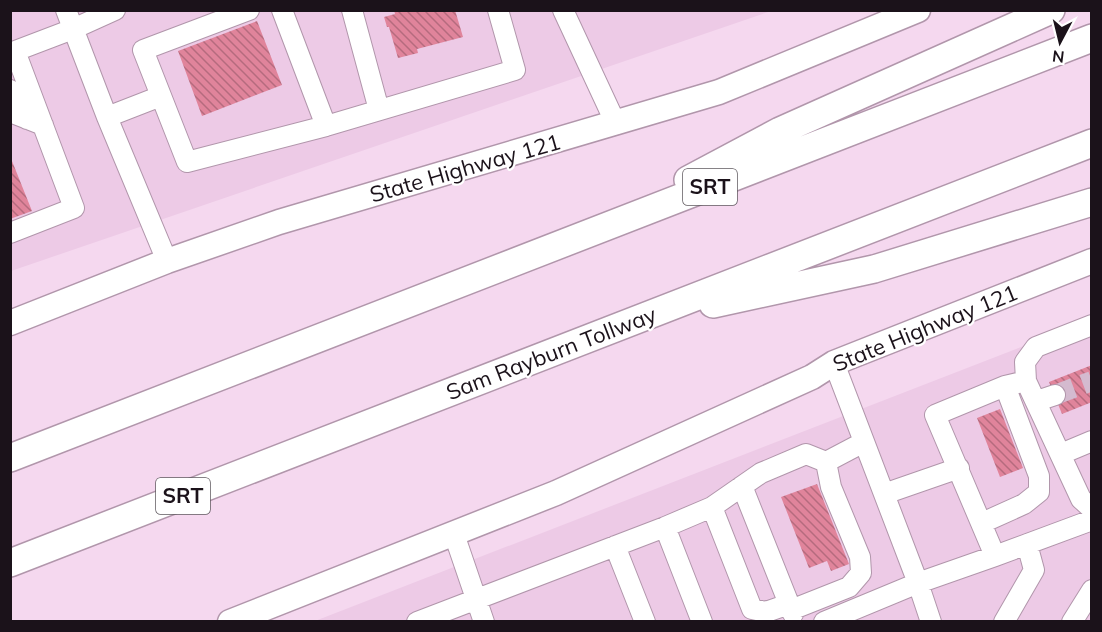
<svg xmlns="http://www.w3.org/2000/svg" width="1102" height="632" viewBox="0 0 1102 632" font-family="Mulish,sans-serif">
<defs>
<pattern id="building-back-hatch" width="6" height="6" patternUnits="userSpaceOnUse" patternTransform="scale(1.5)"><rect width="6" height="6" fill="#e0849b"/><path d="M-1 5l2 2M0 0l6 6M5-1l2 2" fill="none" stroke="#b56b7e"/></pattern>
</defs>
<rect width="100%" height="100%" fill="#f5d8ef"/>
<path fill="#edcae6" d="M 11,10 L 771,11 L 11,271 Z
M 1091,320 L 1091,621 L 315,621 Z"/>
<path fill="url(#building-back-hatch)" d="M 394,10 L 455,10 L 463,37 L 417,49 L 418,53 L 398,58 L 389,27 L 387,27 L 384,17 L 395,14 Z
M 257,21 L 282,85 L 202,116 L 178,51 Z
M 10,156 L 32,211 L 10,219 Z
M 1092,365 L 1092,402 L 1062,414 L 1049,382 Z
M 1000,409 L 1023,468 L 1000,477 L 977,418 Z
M 817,484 L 849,564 L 831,571 L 827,561 L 809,568 L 781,497 Z"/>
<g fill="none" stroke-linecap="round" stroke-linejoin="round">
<path stroke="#d4bacf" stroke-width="20" stroke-dasharray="20 10" stroke-linecap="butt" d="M 1055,395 L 1092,381"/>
<g stroke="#b196ab" stroke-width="22">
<path id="minor" d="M 66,10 L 107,117 L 167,261
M 249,10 L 143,50 L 187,162 L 326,126 L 282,10
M 352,10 L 379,110
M 563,10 L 616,124
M 10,53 L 73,29 L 115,10
M 10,90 C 21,96 23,108 27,119
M 10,112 L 43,125
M 107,117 L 161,96
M 326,126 L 515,70 L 498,10
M 10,233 L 74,208 L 15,51
M 834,363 L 918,583 L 931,622
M 1026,381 L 1025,362 L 1036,347 L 1092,325
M 1037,401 L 1055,395
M 1061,454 L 1092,441
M 742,486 L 793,614
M 884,494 L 959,468
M 712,507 L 752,609 L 766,612 L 789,604
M 982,523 L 1024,504 L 1039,492 L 1039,476 L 1005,386
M 665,527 L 712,507 L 761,473 L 806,454 L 826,462 L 864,442
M 454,534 L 484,622
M 615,546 L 645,622
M 995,556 L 935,415 L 1005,386 L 1026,381 L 1081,499 L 1092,509
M 791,610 L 849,587 L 861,573 L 860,557 L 831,487 L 826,462
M 417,622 L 665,527 L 702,622
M 824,622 L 918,583 L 995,556 L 1092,520
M 1004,622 L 1034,570 L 1027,544
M 1072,622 L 1092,590"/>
</g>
<g stroke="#b196ab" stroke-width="27">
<path id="major" d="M 10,323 L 167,261 L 279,222 L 719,92 L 918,10
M 230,622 L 556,493 L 812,377 L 834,363 L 1092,261"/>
</g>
<g stroke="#b196ab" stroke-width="30">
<path id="highway" d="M 688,180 L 780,131 L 1051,10
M 713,304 L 874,269 L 1092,202
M 10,458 L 1092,38
M 10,563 L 1092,143"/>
</g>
<use href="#minor" stroke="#fff" stroke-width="20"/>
<use href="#major" stroke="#fff" stroke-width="24"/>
<use href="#highway" stroke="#fff" stroke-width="27"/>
</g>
<g text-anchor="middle" stroke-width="4.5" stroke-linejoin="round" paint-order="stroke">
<g fill="#fff" stroke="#5f595f" stroke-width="1.5">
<rect x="683" y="169" width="54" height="36" rx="4.5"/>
<rect x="156" y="478" width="54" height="36" rx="4.5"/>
</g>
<g font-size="21" font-weight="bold" fill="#1b121a">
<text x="710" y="194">SRT</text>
<text x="183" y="503">SRT</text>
</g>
<g font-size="22" fill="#1b121a" stroke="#fff">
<text transform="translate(465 168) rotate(-16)" y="8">State Highway 121</text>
<text transform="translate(925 328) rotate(-22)" y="8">State Highway 121</text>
<text transform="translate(551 353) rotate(-21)" y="8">Sam Rayburn Tollway</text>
</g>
</g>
<rect width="1102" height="632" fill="none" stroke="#1b121a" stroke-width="24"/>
<g transform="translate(1060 42) rotate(187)" stroke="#ffffff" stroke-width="4.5" paint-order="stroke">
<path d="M0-4.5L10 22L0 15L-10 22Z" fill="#1b121a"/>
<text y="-9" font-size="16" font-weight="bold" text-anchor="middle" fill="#1b121a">N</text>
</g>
</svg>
